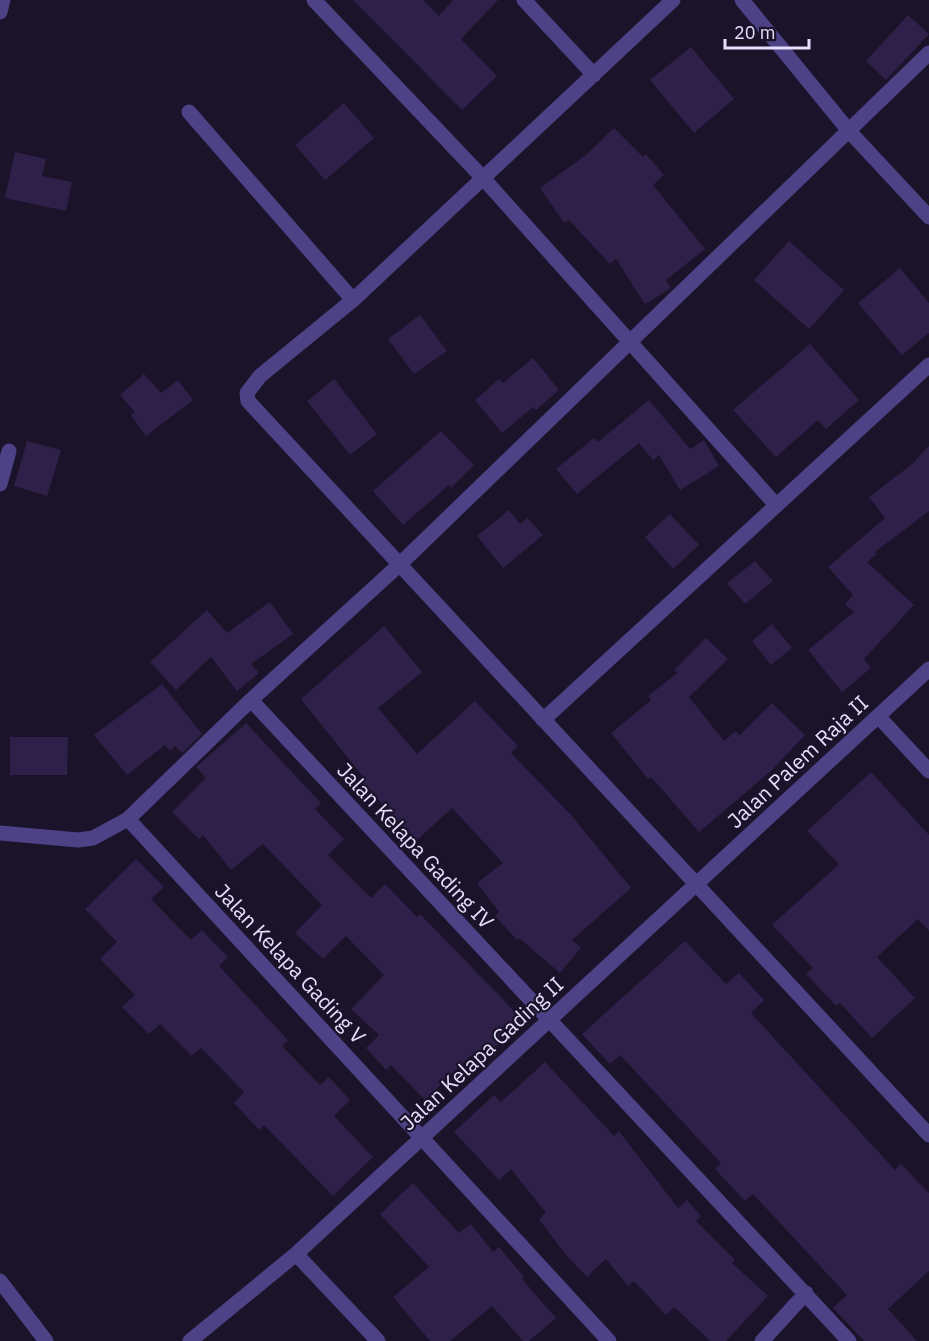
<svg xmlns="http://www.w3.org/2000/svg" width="929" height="1341" viewBox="0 0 929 1341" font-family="'IBM Plex Sans',sans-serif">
<rect width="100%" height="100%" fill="#1a132a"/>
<path fill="#2e2049" d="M 353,0 L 423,0 L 439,16 L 453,0 L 498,0 L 461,39 L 497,76 L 462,110 Z
M 908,15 L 929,34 L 886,80 L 866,61 Z
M 691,47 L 734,99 L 694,133 L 650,80 Z
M 344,103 L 374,138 L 325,180 L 295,145 Z
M 614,128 L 643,157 L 646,154 L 664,175 L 653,185 L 705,249 L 666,280 L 671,288 L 645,304 L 616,259 L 610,264 L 569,220 L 564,223 L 540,188 L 586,155 Z
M 15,152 L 46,159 L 42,176 L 72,182 L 66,211 L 5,198 Z
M 789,241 L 844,290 L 809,329 L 754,280 Z
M 900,268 L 929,303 L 929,333 L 902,355 L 858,303 Z
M 420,315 L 447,351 L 414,374 L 388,339 Z
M 810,344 L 859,400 L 826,429 L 818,420 L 776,457 L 733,410 Z
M 533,358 L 559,390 L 536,410 L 533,407 L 502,433 L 475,400 L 499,379 L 503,383 Z
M 144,374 L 161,393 L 178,380 L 193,400 L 146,436 L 131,415 L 135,412 L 120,395 Z
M 334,379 L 377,434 L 350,455 L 307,401 Z
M 649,400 L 690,449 L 704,440 L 719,466 L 680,490 L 659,455 L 653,460 L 639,443 L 577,494 L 556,469 L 594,438 L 598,442 Z
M 441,431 L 474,465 L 451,488 L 449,485 L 403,525 L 373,491 Z
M 27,441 L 61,450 L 47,496 L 14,486 Z
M 929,446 L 929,511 L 875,552 L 877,554 L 867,562 L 914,605 L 864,659 L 871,668 L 842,692 L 808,650 L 854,612 L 845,604 L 853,595 L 828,567 L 885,518 L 869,497 L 911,465 Z
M 509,510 L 520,524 L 527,518 L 543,535 L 503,568 L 477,536 Z
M 670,514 L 699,545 L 673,569 L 645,537 Z
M 755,561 L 773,581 L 745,604 L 727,583 Z
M 270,602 L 293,634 L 251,664 L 259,673 L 237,691 L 211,657 L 176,690 L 150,662 L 207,610 L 227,633 Z
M 772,624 L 792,648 L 771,665 L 752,641 Z
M 384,626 L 422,672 L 378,708 L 417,754 L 475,701 L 518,746 L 511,753 L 571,815 L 631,888 L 572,940 L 581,948 L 560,973 L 519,938 L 517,940 L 495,916 L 499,912 L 477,883 L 503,863 L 452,808 L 416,841 L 361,781 L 364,778 L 301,699 Z
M 706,638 L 728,659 L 689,697 L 724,741 L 736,731 L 739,736 L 772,703 L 805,735 L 771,771 L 699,832 L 651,777 L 648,779 L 611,733 L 651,700 L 648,696 L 677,673 L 674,670 Z
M 162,684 L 202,734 L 182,753 L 175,746 L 170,751 L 165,745 L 127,775 L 94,735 Z
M 246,723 L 321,803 L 315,809 L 344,839 L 328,855 L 371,898 L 385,884 L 417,917 L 420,914 L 523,1020 L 479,1063 L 471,1055 L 425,1100 L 391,1065 L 386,1070 L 366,1048 L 379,1035 L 351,1009 L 384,975 L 346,936 L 323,959 L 295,933 L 322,905 L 263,844 L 231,870 L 203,835 L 199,839 L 172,812 L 206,778 L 196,767 Z
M 10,737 L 68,737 L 67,775 L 10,775 Z
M 871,772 L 929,835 L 929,931 L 918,919 L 877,957 L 915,998 L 872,1038 L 840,1003 L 836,1006 L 806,974 L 813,968 L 772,925 L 839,864 L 807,831 Z
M 136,859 L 164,887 L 151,899 L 191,940 L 202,930 L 228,957 L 219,966 L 288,1040 L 282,1046 L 320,1085 L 329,1077 L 350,1100 L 334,1116 L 373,1157 L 333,1196 L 264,1125 L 259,1130 L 234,1103 L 244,1092 L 201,1048 L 192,1056 L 160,1024 L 149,1034 L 122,1007 L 135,995 L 100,959 L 117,942 L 85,909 Z
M 685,941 L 726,984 L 739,973 L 764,1000 L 751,1013 L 895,1170 L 901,1164 L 929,1193 L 929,1271 L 888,1309 L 917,1341 L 864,1341 L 833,1308 L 847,1295 L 753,1194 L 745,1201 L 715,1169 L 721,1163 L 620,1055 L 610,1064 L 582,1034 Z
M 545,1062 L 614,1136 L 619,1131 L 678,1208 L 687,1200 L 701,1216 L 696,1221 L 735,1260 L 732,1263 L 768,1296 L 726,1341 L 710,1341 L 674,1307 L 666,1315 L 634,1281 L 628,1286 L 606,1259 L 587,1277 L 565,1254 L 539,1219 L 546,1213 L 511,1169 L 499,1180 L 454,1132 L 494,1095 L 501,1102 Z
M 413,1183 L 459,1233 L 471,1224 L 493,1252 L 499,1247 L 524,1277 L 522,1279 L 556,1318 L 529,1341 L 523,1341 L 492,1306 L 450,1341 L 430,1341 L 393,1297 L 429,1267 L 380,1214 Z"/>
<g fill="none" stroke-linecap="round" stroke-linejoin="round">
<path stroke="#4d4285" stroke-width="15" d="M 314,0 L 483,178 L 776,505
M 524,0 L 594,75
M 673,0 L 353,300 L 260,376 L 247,393 L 248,401 L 929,1135
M 742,0 L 849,131 L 929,217
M 0,12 L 3,0
M 189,112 L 353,300
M 0,484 L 9,451
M 251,700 L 849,1341
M 878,716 L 929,771
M 543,720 L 929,365
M 128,819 L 609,1341
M 0,833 L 78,840 L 93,838 L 128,819 L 251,700 L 399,565 L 929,53
M 296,1254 L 378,1341
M 0,1281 L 46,1341
M 190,1341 L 296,1254 L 929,669
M 762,1341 L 806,1293"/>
</g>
<g text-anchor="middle" stroke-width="4.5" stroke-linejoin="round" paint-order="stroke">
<g font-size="21" fill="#e6defd" stroke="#1a132a">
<text transform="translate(798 762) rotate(-43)" y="7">Jalan Palem Raja II</text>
<text transform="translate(415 846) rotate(47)" y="7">Jalan Kelapa Gading IV</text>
<text transform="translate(290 964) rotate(47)" y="7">Jalan Kelapa Gading V</text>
<text transform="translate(482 1054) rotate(-43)" y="7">Jalan Kelapa Gading II</text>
</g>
</g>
<path d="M725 39v9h84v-9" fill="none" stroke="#e6defd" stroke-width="3"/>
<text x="734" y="39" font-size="18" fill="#e6defd" stroke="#1a132a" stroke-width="4.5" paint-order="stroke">20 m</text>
</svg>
